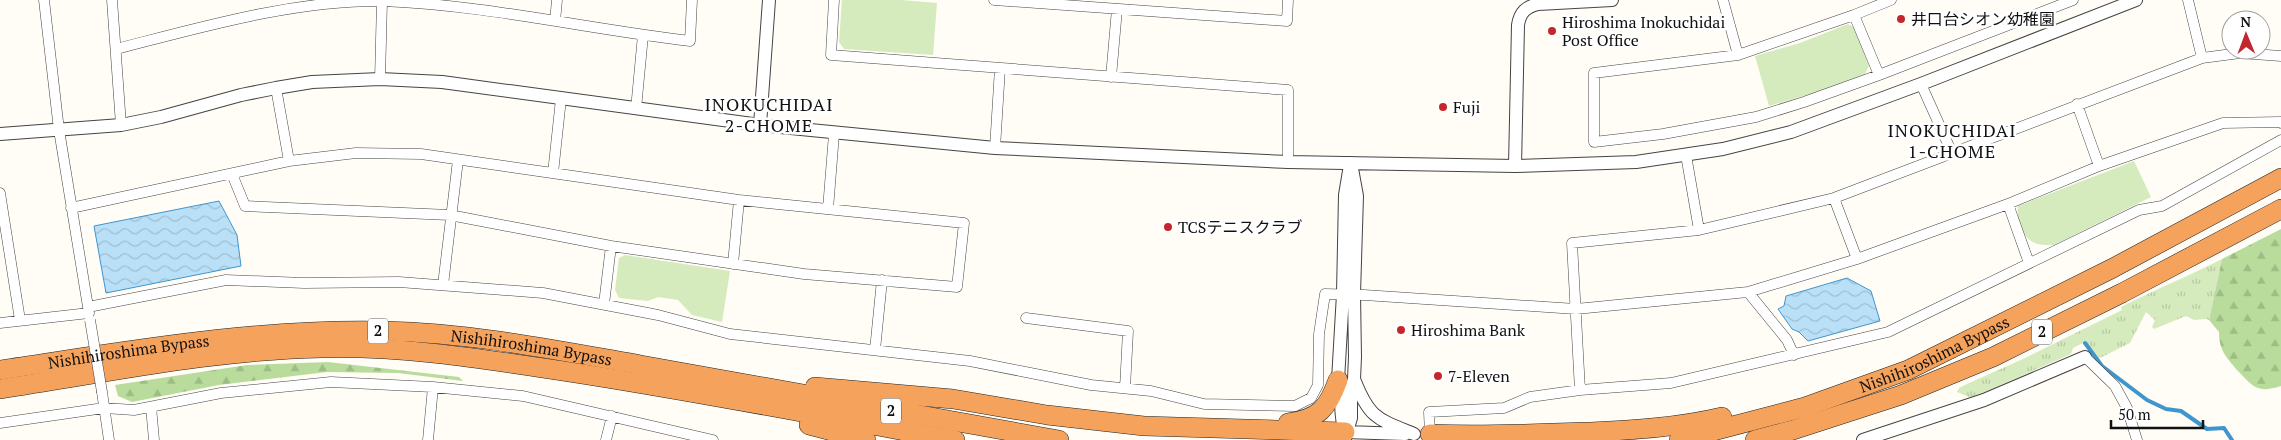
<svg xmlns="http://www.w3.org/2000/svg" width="2281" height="440" viewBox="0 0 2281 440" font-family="'PT Serif','Noto Sans JP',serif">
<defs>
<pattern id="grass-tufts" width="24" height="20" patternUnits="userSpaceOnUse" patternTransform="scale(1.25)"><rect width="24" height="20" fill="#d5ebbd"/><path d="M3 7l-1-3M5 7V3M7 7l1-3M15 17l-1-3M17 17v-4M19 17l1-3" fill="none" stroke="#b6c8a1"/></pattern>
<pattern id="forest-firs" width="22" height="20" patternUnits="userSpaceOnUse" patternTransform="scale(1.25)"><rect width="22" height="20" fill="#b9dc9c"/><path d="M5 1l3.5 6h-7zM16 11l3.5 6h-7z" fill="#9ebc85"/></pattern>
<pattern id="water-waves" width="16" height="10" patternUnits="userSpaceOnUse" patternTransform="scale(1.25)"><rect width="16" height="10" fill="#b9e0f7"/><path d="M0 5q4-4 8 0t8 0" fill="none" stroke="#9ebfd3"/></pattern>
</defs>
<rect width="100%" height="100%" fill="#fffdf5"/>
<path fill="url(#grass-tufts)" d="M 2222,259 L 2209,320 L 2206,319 L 2194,320 L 2186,316 L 2154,329 L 2152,327 L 2155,320 L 2146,312 L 2130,343 L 2098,359 L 2085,342 L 2073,348 L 2071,354 L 1971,398 L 1957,392 L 1959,388 L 1969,383 L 2023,359 L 2122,310 L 2121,307 C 2154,290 2189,276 2222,259 Z"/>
<path fill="url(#forest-firs)" d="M 2281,229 L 2281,386 C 2256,394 2253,386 2237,370 C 2226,357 2219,350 2219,332 L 2209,320 L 2222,259 Z
M 328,362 L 459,377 L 463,381 L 398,373 L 327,372 L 219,385 L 132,402 L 118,396 L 115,385 L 247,365 Z"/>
<path fill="#d5ebbd" d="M 842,0 L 902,0 L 937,3 L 933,55 L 844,49 L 839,42 Z
M 1848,24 L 1855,28 L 1869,66 L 1865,74 L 1824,90 L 1769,106 L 1755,56 L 1800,43 Z
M 2134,161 L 2151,197 L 2054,245 C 2048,245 2042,245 2037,244 C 2022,239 2016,219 2018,206 Z
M 625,255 L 730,271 L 722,322 L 692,315 L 678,300 L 658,297 L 648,301 L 619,298 L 615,290 L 619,258 Z"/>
<path fill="url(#water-waves)" stroke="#3f96cf" d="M 219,201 L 237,235 L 241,266 L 106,293 L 94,226 Z
M 1847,278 L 1871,291 L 1880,321 L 1808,341 L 1799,332 L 1792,329 L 1778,309 L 1784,306 L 1786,296 Z"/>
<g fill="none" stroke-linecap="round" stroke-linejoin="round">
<path stroke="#3f96cf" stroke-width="4" d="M 2085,343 L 2102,366 L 2147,400 L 2166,409 L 2181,411 L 2207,429 L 2224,428 L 2232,440"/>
<g stroke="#444" stroke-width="11">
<path id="minor" d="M 44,0 L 59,130 L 89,313
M 112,0 L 121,125
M 834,0 L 831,55 L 1288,90 L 1288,162
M 994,0 L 1287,21 L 1288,0
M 1723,0 L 1738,55
M 1891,0 L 1854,15 L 1738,55 L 1594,73 L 1594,142 L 1663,134 L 1756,117 L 1804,102 L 1879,75 L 2073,0
M 2188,0 L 2202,58
M 1854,15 L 1879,75
M 555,21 L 557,0
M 116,49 C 202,27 294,0 383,1 C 486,5 588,29 690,41 L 692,0
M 1111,77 L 1117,9
M 380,79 L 382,1
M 1921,84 L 1952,153
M 276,88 L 289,161
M 2077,104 L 2099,166
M 636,109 L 643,35
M 995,148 L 1000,68
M 1686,155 L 1699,230
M 553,173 L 561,99
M 0,193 L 20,320
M 1834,198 L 1857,259
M 2008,204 L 2029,263
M 71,208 L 289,161 L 356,153 L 421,154 L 739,200 L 964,223 L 957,287 L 804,274 L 611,246 L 450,215 L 245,206 L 232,174
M 828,209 L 834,134
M 733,264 L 739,200
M 443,285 L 458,160
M 1748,292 L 1787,340 L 1794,355
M 604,304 L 611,246
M 88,307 L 226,280 L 304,283 L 399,282 L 543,293 L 658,315 L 730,334 L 970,361 L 1091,385 L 1151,391 L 1204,404 L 1295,406 L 1311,398 L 1318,385 L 1319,334 L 1325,294 L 1364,295 L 1576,309 L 1748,292 L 1857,259 L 2008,204 L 2099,166 L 2223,123 L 2280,122 L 2281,123
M 1026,318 L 1128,331 L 1125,388
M 0,323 L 89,313
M 875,350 L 882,280
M 2085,357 L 2115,386 L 2127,408 L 2137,440
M 1580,390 L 1572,243 L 1699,230 L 1834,198 L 2202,58 L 2240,53 L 2281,56
M 102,392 L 109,440
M 151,407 L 154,440
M 0,423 L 104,408 L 134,410 L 221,393 L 331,382 L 433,387 L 523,396 L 713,440
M 1430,434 L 1429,412 L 1504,408 L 1530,397 L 1580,390 L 1671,383 L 1888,332 L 2139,210 L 2162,206 L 2281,140
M 428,440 L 433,387
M 606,440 L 612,416"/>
</g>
<g stroke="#444" stroke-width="14">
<path id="tertiary" d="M 760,125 L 769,0
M 0,134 L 121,125 L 161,117 L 241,95 L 276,88 L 312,82 L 380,79 L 442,82 L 760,125 L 995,148 L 1288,162 L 1515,166 L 1636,162 L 1723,149 L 1791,132 L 1921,84 L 2136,0
M 1515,166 L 1518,25 C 1520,12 1526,7 1538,4 L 1612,0
M 1354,379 C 1369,418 1377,419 1414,434
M 1345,432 C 1339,415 1343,397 1338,380 L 1343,294 L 1345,195 L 1349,171
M 1345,432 L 1405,434
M 1345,438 L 1351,418 L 1351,387 L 1354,379 L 1355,357 L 1354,294 L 1357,196 L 1351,163
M 1863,440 L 1984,400 L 2085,357"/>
</g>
<g stroke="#222" stroke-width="20">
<g id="motorway">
<path id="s1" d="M 0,370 C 128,351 255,328 385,331 C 471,333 556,350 641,365 C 780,389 919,416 1059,440"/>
<path d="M 815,387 L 953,399 L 1047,415 L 1144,426 L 1345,432"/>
<path d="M 0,389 C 107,373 214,350 322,348 C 404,346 483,359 563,371 C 695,391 825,417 955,440"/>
<path d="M 1288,423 C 1319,419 1328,408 1338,380"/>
<path d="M 809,425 L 866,440"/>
<path d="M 1430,434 C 1484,436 1536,434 1590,432 C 1634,430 1680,427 1722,417"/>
<path id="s2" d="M 1679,440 L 1805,407 L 1908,370 L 2113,268 L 2281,178"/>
<path d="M 1755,440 L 1793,430 L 1901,395 L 1993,357 L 2122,293 L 2281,209"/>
</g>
</g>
<use href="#minor" stroke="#fff" stroke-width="10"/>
<use href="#tertiary" stroke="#fff" stroke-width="12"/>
<use href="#motorway" stroke="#f5a25d" stroke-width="19"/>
<g stroke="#444" stroke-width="11" stroke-linecap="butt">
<path id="minor-bridge" d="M 90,320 L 102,392"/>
</g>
<use href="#minor-bridge" stroke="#fff" stroke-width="10"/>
</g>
<g fill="#c4262e" stroke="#fff" stroke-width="2">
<circle cx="1901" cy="19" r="5"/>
<circle cx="1552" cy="31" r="5"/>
<circle cx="1443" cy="107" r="5"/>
<circle cx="1168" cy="227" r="5"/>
<circle cx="1401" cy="330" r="5"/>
<circle cx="1438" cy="376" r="5"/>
</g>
<g text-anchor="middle" stroke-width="5" stroke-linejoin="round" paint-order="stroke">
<g fill="#fff" stroke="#585858" stroke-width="1">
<rect x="368" y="318.5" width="20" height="25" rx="4"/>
<rect x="2032" y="319.5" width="20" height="25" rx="4"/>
<rect x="881" y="398.5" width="20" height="25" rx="4"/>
</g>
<g font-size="15" font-weight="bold" fill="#111">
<text x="378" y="336">2</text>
<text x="2042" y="337">2</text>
<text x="891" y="416">2</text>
</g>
<g font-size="16" fill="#111" stroke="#fff" text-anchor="start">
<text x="1911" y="25">井口台シオン幼稚園</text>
<text x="1562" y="28">Hiroshima Inokuchidai<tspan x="1562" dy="18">Post Office</tspan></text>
<text x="1453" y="113">Fuji</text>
<text x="1178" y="233">TCSテニスクラブ</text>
<text x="1411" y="336">Hiroshima Bank</text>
<text x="1448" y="382">7-Eleven</text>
</g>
<g font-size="16" fill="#111" stroke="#fff">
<text dy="6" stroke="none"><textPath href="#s1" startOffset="535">Nishihiroshima Bypass</textPath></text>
<text dy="6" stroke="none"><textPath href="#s1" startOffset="130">Nishihiroshima Bypass</textPath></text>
<text dy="6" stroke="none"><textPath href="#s2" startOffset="270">Nishihiroshima Bypass</textPath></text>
</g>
<g font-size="18" letter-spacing="1" fill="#111" stroke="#fff">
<text x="769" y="111">INOKUCHIDAI<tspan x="769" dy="21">2-CHOME</tspan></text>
<text x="1952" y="137">INOKUCHIDAI<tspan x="1952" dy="21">1-CHOME</tspan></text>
</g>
</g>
<g transform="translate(2246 35) rotate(359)"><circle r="24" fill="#ffffff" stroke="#a0a0a0"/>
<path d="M0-4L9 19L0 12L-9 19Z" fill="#c4262e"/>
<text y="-8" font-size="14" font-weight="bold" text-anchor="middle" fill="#111111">N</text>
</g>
<path d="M2111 420v8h92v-8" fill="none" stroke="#111111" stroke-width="2.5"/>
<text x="2118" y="420" font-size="15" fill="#111111" stroke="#ffffff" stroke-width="4" paint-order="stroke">50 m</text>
</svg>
